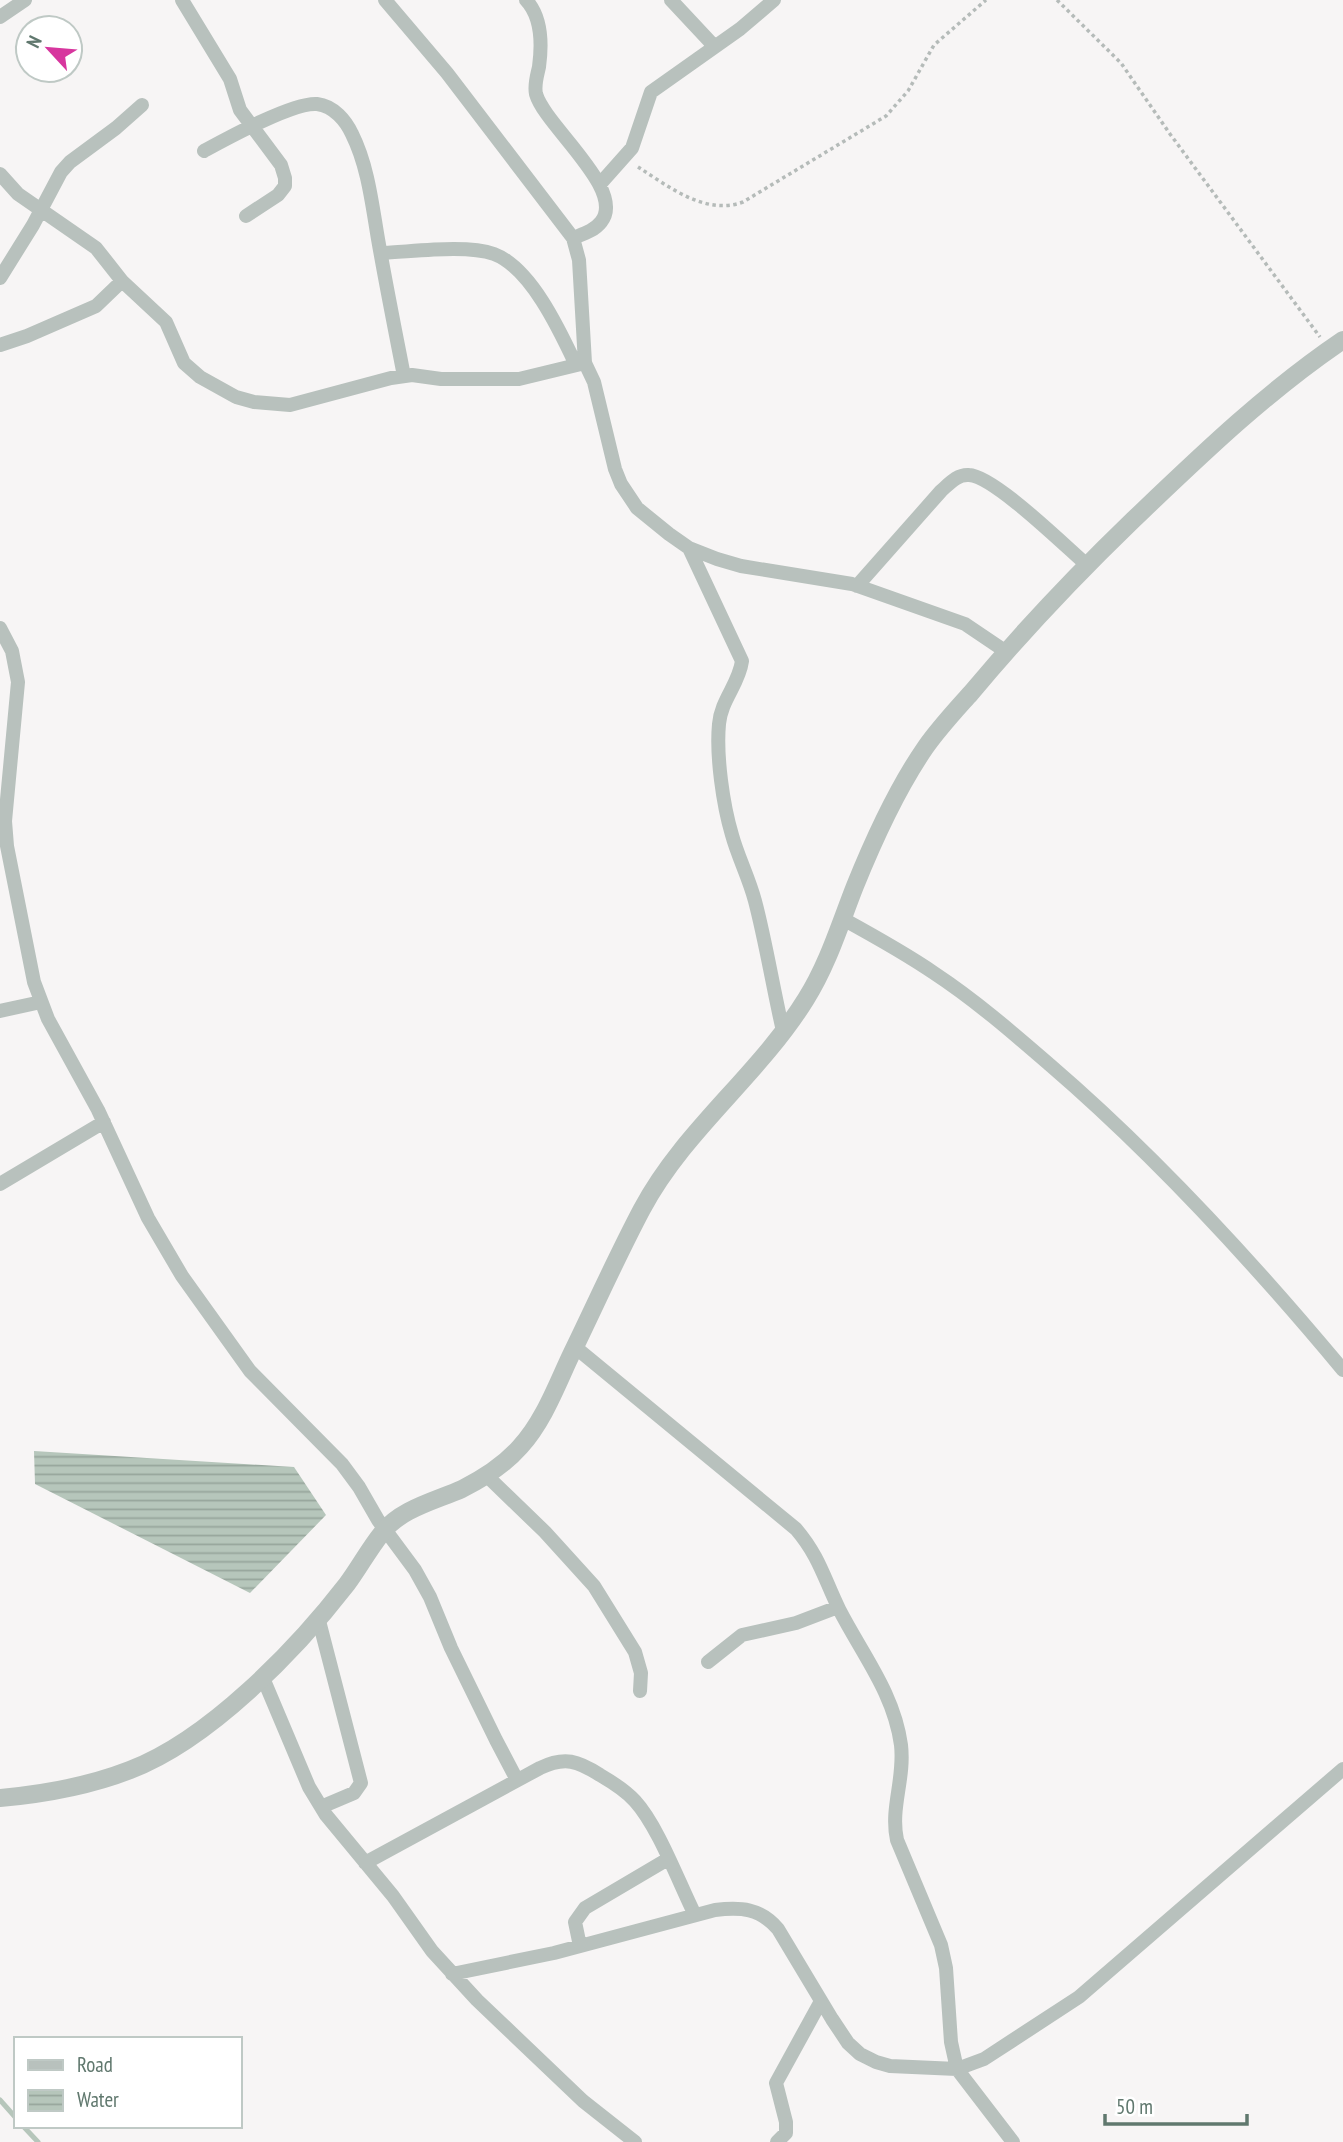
<svg xmlns="http://www.w3.org/2000/svg" width="1343" height="2142" viewBox="0 0 1343 2142" font-family="'PT Sans Narrow',sans-serif">
<defs>
<pattern id="water-rules" width="6" height="5" patternUnits="userSpaceOnUse" patternTransform="scale(1.75)"><rect width="6" height="5" fill="#b6c6bb"/><path d="M0 2.5h6" fill="none" stroke="#97a69c"/></pattern>
</defs>
<rect width="100%" height="100%" fill="#f7f5f5"/>
<path fill="url(#water-rules)" d="M 34,1451 L 294,1467 L 326,1515 L 250,1593 L 35,1484 Z"/>
<g fill="none" stroke-linecap="round" stroke-linejoin="round">
<path stroke="#b6c6bb" stroke-width="5" d="M 0,2100 L 16,2118
M 23,2126 L 38,2142"/>
<path stroke="#b5bbb9" stroke-width="3.5" stroke-dasharray="3.5 3.5" stroke-linecap="butt" d="M 1057,0 L 1121,63 L 1170,134 L 1320,337
M 638,167 C 668,186 705,216 743,202 L 886,116 L 908,91 L 934,45 L 986,0"/>
<path stroke="#b8c1bd" stroke-width="14" d="M 182,0 L 230,79 L 240,110 L 281,165 L 285,178 L 285,186 L 278,195 L 246,216
M 385,0 L 447,73 L 573,238 L 579,260 L 585,363 L 594,382 L 615,469 L 621,484 L 637,508 L 669,534 L 689,548 L 717,559 L 741,566 L 852,584 L 965,624 L 1005,651
M 526,0 C 542,17 542,45 539,67 C 537,76 534,85 536,94 C 545,126 627,190 601,222 C 594,231 583,234 573,238
M 671,0 L 714,46
M 0,17 L 25,0
M 204,151 C 226,139 293,102 317,104 C 334,106 346,121 352,134 C 368,166 372,204 378,239 C 386,285 395,330 404,376
M 0,174 L 18,194 L 96,248 L 122,281 L 166,322 L 184,363 L 200,377 L 236,397 L 254,402 L 290,405 L 391,378 L 412,375 L 441,379 L 519,379 L 585,363
M 600,184 L 632,148 L 651,92 L 740,29 L 774,0
M 381,253 C 411,252 466,244 494,254 C 531,268 560,331 576,365
M 0,278 L 33,225 L 61,172 L 70,162 L 116,128 L 142,105
M 0,345 L 27,336 L 96,306 L 122,281
M 689,548 L 742,661 C 739,684 721,700 719,724 C 716,756 723,805 732,835 C 738,857 749,878 755,901 C 766,943 773,988 783,1031
M 857,586 L 941,491 C 949,484 957,474 969,475 C 994,476 1065,546 1087,565
M 0,628 L 12,651 L 18,682 L 5,821 L 7,846 L 34,982 L 48,1019 L 98,1110 L 148,1218 L 182,1276 L 250,1371 L 342,1464 L 359,1487 L 378,1520 L 415,1570 L 430,1597 L 451,1648 L 496,1740 L 517,1780
M 843,919 C 874,936 905,953 934,973 C 975,1000 1013,1033 1050,1065 C 1157,1157 1253,1262 1343,1370
M 0,1011 L 41,1002
M 0,1184 L 104,1122
M 575,1347 L 796,1529 C 819,1556 824,1578 839,1609 C 862,1654 894,1693 901,1745 C 905,1779 890,1808 897,1840 L 941,1945 L 946,1968 L 951,2042 L 957,2069 L 1013,2142
M 486,1475 L 545,1532 L 594,1586 L 635,1652 L 641,1673 L 640,1691
M 318,1617 L 361,1783 L 354,1793 L 321,1807
M 708,1662 L 742,1635 L 796,1623 L 838,1607
M 263,1678 L 309,1787 L 326,1815 L 393,1896 L 432,1951 L 477,2000 L 583,2101 L 635,2142
M 365,1863 L 540,1768 C 565,1756 578,1761 600,1775 C 612,1782 626,1791 635,1801 C 658,1826 679,1883 695,1915
M 580,1946 L 575,1922 L 585,1908 L 668,1859
M 452,1974 L 554,1953 L 715,1910 C 741,1907 760,1908 778,1929 L 832,2019 L 848,2043 L 860,2054 L 876,2062 L 890,2066 L 957,2069 L 984,2059 L 1079,1997 L 1343,1769
M 777,2142 L 786,2133 L 786,2122 L 776,2083 L 821,2001"/>
<path stroke="#b8c1bd" stroke-width="18" d="M 0,1798 C 44,1794 89,1786 130,1770 C 209,1740 296,1650 347,1584 C 359,1568 369,1549 382,1533 C 400,1509 435,1501 462,1489 C 482,1479 505,1464 520,1447 C 543,1422 556,1387 570,1357 C 594,1308 616,1258 642,1209 C 684,1130 759,1075 806,999 C 828,964 840,924 855,886 C 874,839 896,790 925,748 C 939,728 955,711 971,693 C 1022,632 1076,575 1133,520 C 1200,456 1266,392 1343,340"/>
</g>
<rect x="14" y="2037" width="228" height="91" fill="#ffffff" stroke="#bfc9c5" stroke-width="2"/>
<rect x="28" y="2060" width="35" height="10" fill="#b8c1bd" stroke="#bfc9c5" stroke-width="2"/>
<text x="77" y="2072" font-size="21" fill="#60786e">Road</text>
<rect x="28" y="2090" width="35" height="21" fill="url(#water-rules)" stroke="#bfc9c5" stroke-width="2"/>
<text x="77" y="2107" font-size="21" fill="#60786e">Water</text>
<g transform="translate(49 49) rotate(296)"><circle r="33" fill="#ffffff" stroke="#bfc9c5" stroke-width="2"/>
<path d="M0-5L12 26L0 18L-12 26Z" fill="#d7369e"/>
<text y="-10" font-size="19" font-weight="bold" text-anchor="middle" fill="#60786e">N</text>
</g>
<path d="M1105 2114v10h142v-10" fill="none" stroke="#60786e" stroke-width="3.5"/>
<text x="1116" y="2114" font-size="21" fill="#60786e" stroke="#ffffff" stroke-width="5" paint-order="stroke">50 m</text>
</svg>
